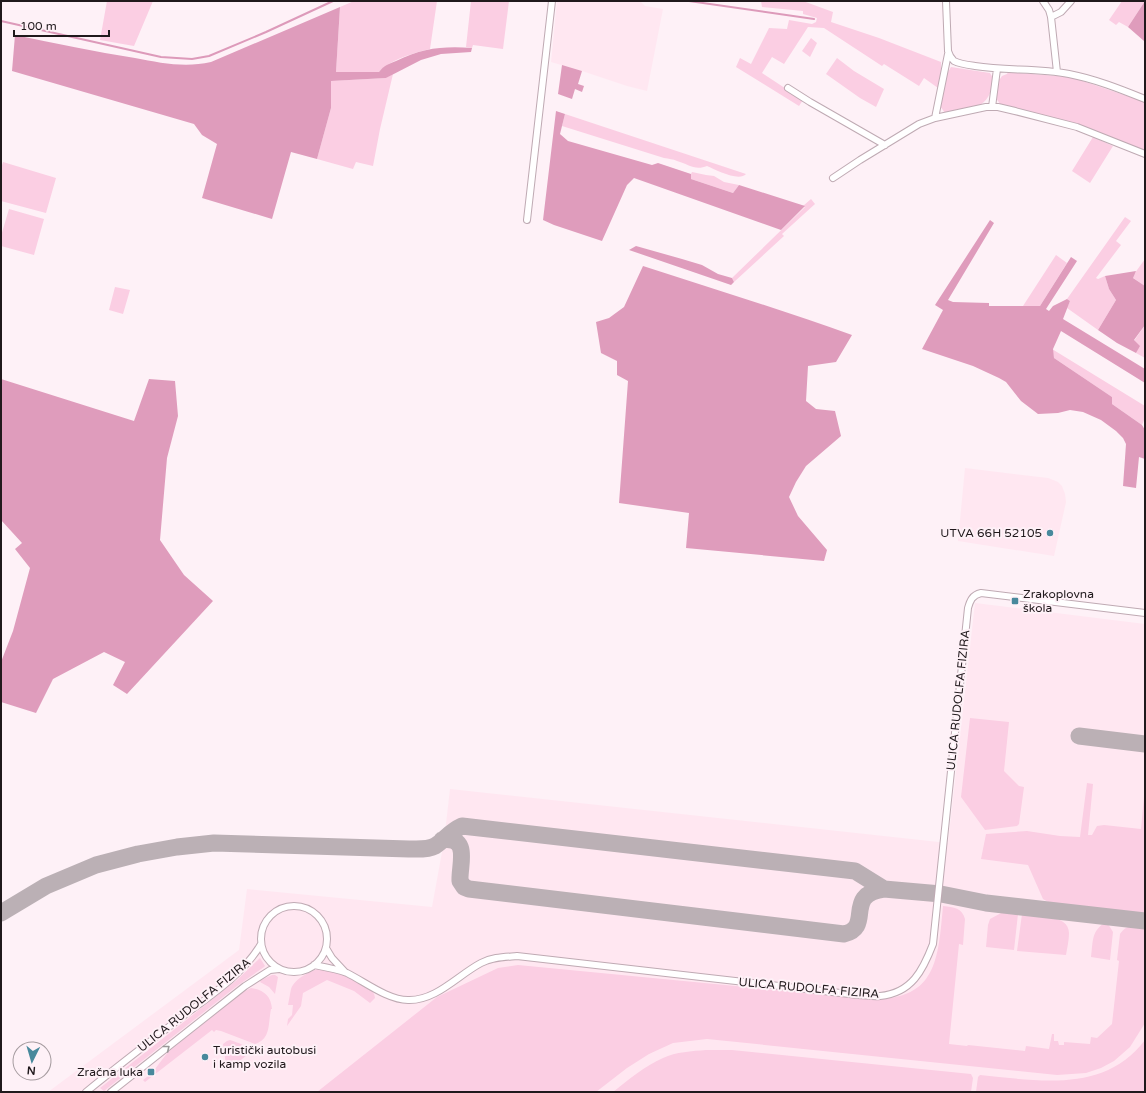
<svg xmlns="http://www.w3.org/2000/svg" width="1146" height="1093" viewBox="0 0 1146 1093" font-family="'Varela Round',sans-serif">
<rect width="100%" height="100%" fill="#fef1f7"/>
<path fill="#ffe7f1" d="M 557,1 L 633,1 L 641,2 L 645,6 L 663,9 L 647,91 L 627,86 L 582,71 L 551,62 Z
M 965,468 L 1048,478 L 1058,482 L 1062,486 L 1065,494 L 1066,502 L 1054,556 L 958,541 Z
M 975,603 L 1145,624 L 1145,1092 L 48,1092 L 239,950 L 247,889 L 432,907 L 444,841 L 450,789 L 948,843 Z"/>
<path fill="#fbcee3" d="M 107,1 L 153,1 L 134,46 L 100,40 Z
M 354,1 L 437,1 L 430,49 C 416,52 387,61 379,72 L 336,72 L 340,7 Z
M 471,1 L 509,1 L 503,49 L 473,45 L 472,48 L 466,47 Z
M 761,1 L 803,1 L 833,12 L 831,22 L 879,38 L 941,62 L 941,69 L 942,70 L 938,88 L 924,78 L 919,86 L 884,64 L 882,66 L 824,28 L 808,27 L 784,64 L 772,57 L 762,73 L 803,100 L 799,106 L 736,67 L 740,58 L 751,64 L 769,28 L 787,29 L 789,20 L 812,24 L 816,22 L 817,18 L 803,14 L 803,11 L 762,7 Z
M 1122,1 L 1145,1 L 1128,27 L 1119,22 L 1116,25 L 1109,20 Z
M 811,38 L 817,43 L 810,57 L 802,51 Z
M 837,58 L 854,71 L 884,89 L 876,107 L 860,98 L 826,74 Z
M 951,67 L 990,73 L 993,78 L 994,78 C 989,111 974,107 945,113 L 940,106 L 947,72 L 948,72 Z
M 1008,72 L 1058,76 L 1074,78 L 1145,102 L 1145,151 L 1078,125 L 1000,104 L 996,98 L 998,79 L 1000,79 L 1002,76 L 1007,74 Z
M 393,74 L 380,129 L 373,166 L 356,162 L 353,169 L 317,159 L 331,108 L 331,81 L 386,78 Z
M 565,114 L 746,174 C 739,182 716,170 707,166 C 695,171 688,164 677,161 C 673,159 669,159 664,158 L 562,126 Z
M 1093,137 L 1113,146 L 1090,183 L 1072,171 Z
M 3,162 L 56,178 L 46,213 L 1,201 L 1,168 Z
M 692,172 L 706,175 L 714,176 L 724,182 L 739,185 L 733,193 L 691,179 L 691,174 Z
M 811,199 L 815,204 L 782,234 L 784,236 L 734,282 L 732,278 L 805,207 L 803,206 Z
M 9,209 L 44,219 L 34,255 L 1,246 L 1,236 Z
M 1125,217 L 1131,221 L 1116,241 L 1121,245 L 1096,278 L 1098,279 L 1105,276 L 1109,289 L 1116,300 L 1098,330 L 1067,308 L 1070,301 L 1067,299 Z
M 1056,255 L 1067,263 L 1040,306 L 1023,306 Z
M 1145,259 L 1145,286 L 1132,277 Z
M 115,287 L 130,290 L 123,314 L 109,310 Z
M 1145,325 L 1145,358 L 1136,353 L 1139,346 L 1134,341 Z
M 1052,349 L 1145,406 L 1145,418 L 1142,425 L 1112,404 L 1112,397 L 1054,358 Z
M 970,718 L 1009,722 L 1004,771 L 1019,786 L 1024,787 L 1019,824 L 1017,826 L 985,830 L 961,797 Z
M 1087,783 L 1093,784 L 1088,835 L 1092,835 L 1097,826 L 1104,825 L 1141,829 L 1145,786 L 1145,915 L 1050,903 L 1043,899 L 1028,865 L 981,859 L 986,834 L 1027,831 L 1060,836 L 1080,837 Z
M 943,906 C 954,907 962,908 965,919 L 963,945 L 959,944 L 949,1044 L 967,1046 L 968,1045 L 1025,1051 L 1026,1046 L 1049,1049 L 1052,1034 L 1054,1034 L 1054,1041 L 1058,1041 L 1059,1045 L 1064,1045 L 1064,1042 L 1090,1044 L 1091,1037 L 1097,1038 L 1112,1024 L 1119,961 L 1117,960 L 1120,934 C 1126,924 1135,926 1145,927 L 1145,1023 L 1130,1047 L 1114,1061 L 1101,1068 L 1086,1073 L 1057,1075 L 707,1039 L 673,1043 L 649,1054 L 627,1068 L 596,1092 L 317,1092 L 437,997 L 498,968 L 518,965 L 869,999 C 937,1001 938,960 943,906 Z
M 1003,912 L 1018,914 L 1014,950 L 986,947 L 988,925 L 990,919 Z
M 1022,914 C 1036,916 1069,914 1069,933 C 1069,941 1067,948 1066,955 L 1017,951 Z
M 1103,924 L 1108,924 L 1113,932 L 1110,960 L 1091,957 C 1093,944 1091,932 1103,924 Z
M 260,958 L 265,966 L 264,967 L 237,986 L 104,1091 L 100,1088 L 237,980 Z
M 321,968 C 334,971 375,982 375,998 L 370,1003 L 354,991 L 327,980 L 303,993 L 301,1006 L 287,1026 L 288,1019 L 292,1015 L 293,1005 L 288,1005 C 289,1000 290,994 291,989 C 295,978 311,971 321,968 Z
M 272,975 L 275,975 L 278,977 L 275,994 L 269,987 L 260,982 L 261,980 Z
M 251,988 C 264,990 271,996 272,1009 L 271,1009 C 268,1024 271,1039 255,1044 L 221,1031 L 216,1030 L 214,1032 L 212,1030 L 145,1082 L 143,1080 L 156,1070 L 155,1069 L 168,1052 L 243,992 Z
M 230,1040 C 238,1043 248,1045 250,1053 L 247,1055 L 231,1068 L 227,1067 L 226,1065 L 223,1044 L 227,1041 Z
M 1145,1040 L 1145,1092 L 976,1092 L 978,1077 L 980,1075 C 1041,1081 1105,1093 1145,1040 Z
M 706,1050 L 732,1050 L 971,1074 L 973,1078 L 971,1092 L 613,1092 C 628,1080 645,1066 663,1058 C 676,1052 692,1051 706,1050 Z"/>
<path fill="#df9cbc" d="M 1145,1 L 1145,40 L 1144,41 L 1128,27 Z
M 340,7 L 336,72 L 379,72 C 384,65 389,64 396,61 C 423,48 443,46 472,48 L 471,52 L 441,54 L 421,60 L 386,78 L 331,81 L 331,108 L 317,159 L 291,152 L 272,219 L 202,198 L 217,144 L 202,135 L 194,124 L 12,71 L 15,35 C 55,43 95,52 135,58 C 161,63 185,68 211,62 Z
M 562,65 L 582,71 L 578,84 L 584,86 L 582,92 L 575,89 L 572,99 L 558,94 Z
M 556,111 L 565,114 L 560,134 L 568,141 L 652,165 L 658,163 L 691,174 L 691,179 L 733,193 L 739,185 L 805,206 L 781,230 L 634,178 L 627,185 L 602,241 L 554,225 L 543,220 Z
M 990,220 L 994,223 L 948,300 L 953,302 L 989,303 L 989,306 L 1040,306 L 1071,257 L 1077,261 L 1046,309 L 1049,311 L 1053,306 L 1067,299 L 1070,301 L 1063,319 L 1145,369 L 1145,383 L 1061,331 L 1053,349 L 1054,358 L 1112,397 L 1112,404 L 1142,425 L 1145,430 L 1145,459 L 1139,457 L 1136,488 L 1123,486 L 1126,444 L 1123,438 L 1116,431 L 1101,420 L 1083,412 L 1070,410 L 1058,413 L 1038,414 L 1021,401 L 1006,382 L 999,378 L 973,366 L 922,349 L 943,310 L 935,305 Z
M 636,246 L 682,259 L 702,265 L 718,274 L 732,278 L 734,282 L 731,285 L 629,250 Z
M 643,266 C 713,289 783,310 852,335 L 836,362 L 808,366 L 806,401 L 816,409 L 835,411 L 841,436 L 806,466 L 796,482 L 789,497 L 798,516 L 827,550 L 824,561 L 686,548 L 689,513 L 619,503 L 628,381 L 617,375 L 617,361 L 601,353 L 596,322 L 609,318 L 624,307 Z
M 1136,271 L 1133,278 L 1145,286 L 1145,325 L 1134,340 L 1140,346 L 1136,353 L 1117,343 L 1098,330 L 1116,300 L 1109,289 L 1105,276 Z
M 1,379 L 134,421 L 149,379 L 175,381 L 178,416 L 167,458 L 160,540 L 184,575 L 213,601 L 127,694 L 113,685 L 125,662 L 104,652 L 53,679 L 36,713 L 1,702 L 1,662 L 13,631 L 30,568 L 15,549 L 22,543 L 1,520 Z"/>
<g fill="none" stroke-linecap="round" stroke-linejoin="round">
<path stroke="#dd9aba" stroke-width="2" d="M 689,1 L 814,19
M 1,21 L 161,57 L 192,59 L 209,56 L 266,32 L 333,1"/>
<path stroke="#bbb0b5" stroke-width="17" d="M 1079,736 L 1145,744
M 442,840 C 471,836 459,865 460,881 L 464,887 L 469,889 L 844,934 C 874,927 843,895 884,889
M 1,913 L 46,886 L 96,865 L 138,854 L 177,847 L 214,843 L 409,849 C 417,849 428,850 435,846 C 446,839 449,832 462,826 L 855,871 L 884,889 L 941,894 L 986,903 L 1145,921"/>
<g stroke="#bfaab3" stroke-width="8">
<path id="minor" d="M 946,1 L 948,51 C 949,55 951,58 954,61 C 960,64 968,65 975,66 C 1006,71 1038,68 1069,74 C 1095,79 1120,89 1145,99
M 1043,1 L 1049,10 L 1051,17 L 1057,72
M 1051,17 L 1061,12 L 1071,1
M 788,88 L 810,102 L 885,145
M 992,107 L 997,69
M 935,118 L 948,54
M 833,178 L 860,160 L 919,124 L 935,118 L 986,107 L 998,107 L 1015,111 L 1077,127 L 1145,154
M 527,220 L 552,1
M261 939a33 33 0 1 1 66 0a33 33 0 1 1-66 0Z
M 326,948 L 332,958 L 345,972
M 314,965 C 325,967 337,969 347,973 C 365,982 388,1000 408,1000 C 436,1001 458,975 481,963 C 492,957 505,957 517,956 L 858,995 C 865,995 873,997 880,996 C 912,993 923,970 933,944 L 968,608 C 970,601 972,595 981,593 L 1145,613
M 86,1092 C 119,1065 153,1039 187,1013 C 213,994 245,972 261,944
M 111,1092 L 245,986 L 270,970 L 279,969"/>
</g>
<use href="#minor" stroke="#fff" stroke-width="6"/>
</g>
<defs><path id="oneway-chevron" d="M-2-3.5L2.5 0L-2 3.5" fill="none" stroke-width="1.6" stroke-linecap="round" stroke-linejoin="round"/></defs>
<use stroke="#9b9899" href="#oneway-chevron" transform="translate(167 1048) rotate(-39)"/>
<g fill="#48899c" stroke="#fef1f7" stroke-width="1.5">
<circle cx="1050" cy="533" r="4"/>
<rect x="1011" y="597" width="8" height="8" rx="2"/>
<circle cx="205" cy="1057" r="4"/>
<rect x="147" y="1068" width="8" height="8" rx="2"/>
</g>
<g text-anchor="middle" stroke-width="4" stroke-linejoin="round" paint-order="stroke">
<g font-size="12" fill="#20191c" stroke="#fef1f7" text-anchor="end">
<text x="1042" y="537">UTVA 66H 52105</text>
<text x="1023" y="598" text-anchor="start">Zrakoplovna<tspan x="1023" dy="14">škola</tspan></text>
<text x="213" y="1054" text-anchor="start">Turistički autobusi<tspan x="213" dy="14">i kamp vozila</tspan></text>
<text x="143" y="1076">Zračna luka</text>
</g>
<g font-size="12" fill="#20191c" stroke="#fef1f7">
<text transform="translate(958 700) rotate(-84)" y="4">ULICA RUDOLFA FIZIRA</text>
<text transform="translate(809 988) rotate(5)" y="4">ULICA RUDOLFA FIZIRA</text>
<text transform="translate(194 1005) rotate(-39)" y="4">ULICA RUDOLFA FIZIRA</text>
</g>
</g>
<rect width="1146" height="1093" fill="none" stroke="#20191c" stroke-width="4"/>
<g transform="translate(32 1061) rotate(185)"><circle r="19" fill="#fef1f7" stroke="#a59b9f"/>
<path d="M0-3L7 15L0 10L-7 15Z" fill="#48899c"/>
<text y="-6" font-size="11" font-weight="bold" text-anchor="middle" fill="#20191c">N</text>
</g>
<path d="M14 30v6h95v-6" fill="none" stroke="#20191c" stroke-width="2"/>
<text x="20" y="30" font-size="12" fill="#20191c" stroke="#fef1f7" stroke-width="3" paint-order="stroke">100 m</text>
</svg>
